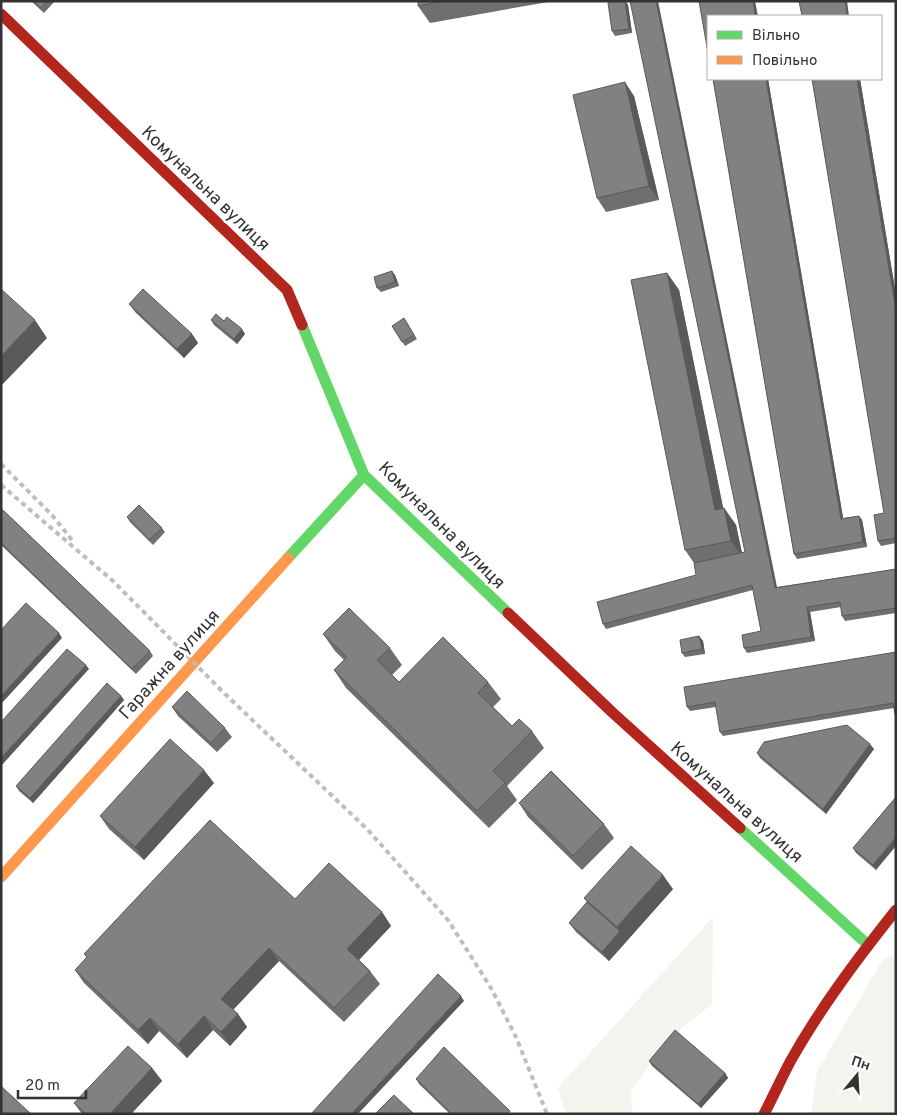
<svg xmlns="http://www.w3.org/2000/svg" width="897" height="1115" viewBox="0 0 897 1115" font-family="Overpass,sans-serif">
<rect width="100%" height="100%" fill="#fff"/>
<path fill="#f1f5ed" d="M 713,917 L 712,1004 L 682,1028 L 646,1069 L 631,1092 L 632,1114 L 566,1114 L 558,1088 Z
M 896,955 L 896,1114 L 811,1114 L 817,1072 L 883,959 Z"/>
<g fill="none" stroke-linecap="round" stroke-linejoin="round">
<path stroke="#63d668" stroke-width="11" d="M 302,325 L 364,475 L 508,613
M 288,558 L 364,475
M 740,828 L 868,945"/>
<path stroke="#ff974d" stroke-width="11" d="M 1,877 L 288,558"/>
<path stroke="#b3261e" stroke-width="11" d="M 1,14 L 287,290 L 302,325
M 508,613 L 613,713 L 740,828
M 764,1114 C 773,1097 781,1079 790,1062 C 820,1008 858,958 896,910"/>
<path stroke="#bebebe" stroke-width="4" stroke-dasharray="5 4" stroke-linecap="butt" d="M 1,464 L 52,515 L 72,540
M 1,485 L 113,581 L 225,694 L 367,829 L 448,920 L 491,988 L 516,1037 L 547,1114"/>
</g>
<path fill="#6f6f6f" d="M 31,1 L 55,1 L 44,13 Z
M 418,1 L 547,1 L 548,2 L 430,23 L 418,6 Z
M 612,1 L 626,1 L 625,1 L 628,5 L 632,33 L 615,36 L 612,31 Z
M 713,79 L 768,79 L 843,518 L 859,516 L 862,520 L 867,547 L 797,559 L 794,554 Z
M 812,79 L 860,79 L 896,295 L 896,543 L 881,546 L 878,541 L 884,513 Z
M 634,96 L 659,200 L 606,212 L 597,198 Z
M 667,273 L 679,290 L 723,508 L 724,508 L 736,525 L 742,553 L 745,552 L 777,587 L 896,569 L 896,613 L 845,621 L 842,616 L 841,607 L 810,612 L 815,641 L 747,653 L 744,648 L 761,631 L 753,590 L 606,629 L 603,624 L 696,575 L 694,563 L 685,550 Z
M 395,275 L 399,286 L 381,292 L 377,288 Z
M 129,304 L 192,334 L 198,343 L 184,358 L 136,313 Z
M 211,320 L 224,321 L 245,334 L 237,344 L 214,325 Z
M 407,323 L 417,339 L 405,346 L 392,326 Z
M 1,507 L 4,511 L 150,651 L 153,656 L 136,674 L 1,545 Z
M 127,517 L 162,528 L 165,532 L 153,545 L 130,522 Z
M 323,634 L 390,648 L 402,665 L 392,675 L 399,682 L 488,682 L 501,699 L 493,707 L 512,726 L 532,731 L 544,748 L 507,786 L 517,800 L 489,828 L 346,688 L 334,670 L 344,660 L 335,651 Z
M 699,636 L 703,641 L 705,654 L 685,657 L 682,653 Z
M 896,652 L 894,708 L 723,736 L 720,732 L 716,707 L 690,711 L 687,707 Z
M 121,696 L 124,700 L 33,803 L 19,791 L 16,786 Z
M 172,707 L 225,728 L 232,737 L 217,752 L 178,716 Z
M 874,749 L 826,814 L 760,758 L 757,753 Z
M 214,783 L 144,860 L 109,829 L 100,816 Z
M 896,797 L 876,870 L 856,853 L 853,848 Z
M 519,803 L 604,824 L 614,838 L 582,870 L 528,817 Z
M 673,889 L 609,961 L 576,932 L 569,923 L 587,902 L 584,898 Z
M 295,899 L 382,912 L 391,926 L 359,960 L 370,971 L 380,984 L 344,1022 L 279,961 L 233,1010 L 238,1014 L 247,1027 L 230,1046 L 213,1030 L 187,1058 L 159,1031 L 148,1044 L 84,983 L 75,970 L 87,958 L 84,954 Z
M 649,1061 L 725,1073 L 728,1078 L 701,1108 L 652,1066 Z
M 152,1068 L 162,1081 L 131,1114 L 82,1114 L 74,1103 Z
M 416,1079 L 512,1114 L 450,1114 L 419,1084 Z"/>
<path fill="#5a5a5a" d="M 625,1 L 628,5 L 632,33 L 629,29 Z
M 656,1 L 658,1 L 778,592 L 775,588 Z
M 753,1 L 755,1 L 758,16 L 755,16 Z
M 845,1 L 847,1 L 849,16 L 847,16 Z
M 766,79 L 768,79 L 844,523 L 841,519 Z
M 857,79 L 860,79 L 896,295 L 896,310 Z
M 625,82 L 634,96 L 659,200 L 649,186 Z
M 392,271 L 395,275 L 399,286 L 395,282 Z
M 667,273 L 679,290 L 727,527 L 715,510 Z
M 35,320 L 47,338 L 1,386 L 1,356 Z
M 242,329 L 245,334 L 237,344 L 234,339 Z
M 192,334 L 198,343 L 184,358 L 177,349 Z
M 724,508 L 736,525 L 743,558 L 731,541 Z
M 859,516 L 862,520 L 867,547 L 863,542 Z
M 807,607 L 810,612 L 815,641 L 811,637 Z
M 59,633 L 62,638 L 1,704 L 1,696 Z
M 699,636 L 703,641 L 705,654 L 702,649 Z
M 86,665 L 89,669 L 1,766 L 1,758 Z
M 121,696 L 124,700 L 33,803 L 30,798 Z
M 870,744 L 874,749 L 826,814 L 823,809 Z
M 204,770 L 214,783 L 144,860 L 135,847 Z
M 896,837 L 896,846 L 876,870 L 873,865 Z
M 663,875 L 673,889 L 609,961 L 602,952 L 620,931 L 617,927 Z
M 382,912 L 391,926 L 357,962 L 347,949 Z
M 269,948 L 279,961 L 231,1012 L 221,999 Z
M 461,996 L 464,1001 L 358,1114 L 351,1114 Z
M 238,1014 L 247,1027 L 230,1046 L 221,1032 Z
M 204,1016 L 213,1030 L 187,1058 L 178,1044 Z
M 150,1018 L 159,1031 L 148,1044 L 138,1030 Z
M 152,1068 L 162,1081 L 131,1114 L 110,1114 Z
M 725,1073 L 728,1078 L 701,1108 L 698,1104 Z"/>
<path fill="#818181" stroke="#5a5a5a" d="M 33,1 L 47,1 L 41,8 Z
M 418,1 L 443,1 L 418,6 Z
M 616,1 L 625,1 L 629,29 L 612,31 L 608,3 Z
M 630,1 L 656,1 L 775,588 L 896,569 L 896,608 L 842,616 L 840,602 L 807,607 L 811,637 L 744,648 L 742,635 L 761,631 L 752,585 L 603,624 L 597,602 L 696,575 L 694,563 L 745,552 Z
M 699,1 L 753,1 L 755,16 L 708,16 L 708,53 Z
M 799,1 L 845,1 L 847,16 L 802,16 Z
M 713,79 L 766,79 L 841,519 L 859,516 L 863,542 L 794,554 Z
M 812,79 L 857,79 L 896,310 L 896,538 L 878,541 L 874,515 L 884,513 Z
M 625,82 L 649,186 L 597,198 L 573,95 Z
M 392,271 L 395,282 L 377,288 L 374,277 Z
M 667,273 L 715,510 L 724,508 L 731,541 L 685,550 L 631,280 Z
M 1,289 L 35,320 L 1,356 Z
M 143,289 L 192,334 L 177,349 L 129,304 Z
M 216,314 L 224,321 L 227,317 L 242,329 L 234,339 L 211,320 Z
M 404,318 L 414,335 L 402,342 L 392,326 Z
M 139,505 L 162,528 L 149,540 L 127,517 Z
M 4,511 L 150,651 L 132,669 L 1,543 L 1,514 Z
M 26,603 L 59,633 L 1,696 L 1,630 Z
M 349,608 L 390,648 L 377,660 L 399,682 L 443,637 L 488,682 L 478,693 L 512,726 L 519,719 L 532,731 L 493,771 L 505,783 L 477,811 L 334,670 L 347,657 L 323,634 Z
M 699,636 L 702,649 L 682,653 L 680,640 Z
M 67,649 L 86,665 L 1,758 L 1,722 Z
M 896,652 L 896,719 L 893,703 L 720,732 L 715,702 L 687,707 L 684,687 Z
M 107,683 L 121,696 L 30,798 L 16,786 Z
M 187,691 L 225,728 L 211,743 L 172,707 Z
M 847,725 L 870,744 L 823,809 L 757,753 L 764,742 Z
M 170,739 L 204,770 L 135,847 L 100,816 Z
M 551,771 L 604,824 L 573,856 L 519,803 Z
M 896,797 L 896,837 L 873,865 L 853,848 Z
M 210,820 L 295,899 L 329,863 L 382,912 L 347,949 L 370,971 L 334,1008 L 269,948 L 221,999 L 238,1014 L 221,1032 L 204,1016 L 178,1044 L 150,1018 L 138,1030 L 75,970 L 87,957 L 84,954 Z
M 631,846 L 663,875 L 617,927 L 584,898 Z
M 587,902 L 620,931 L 602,952 L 569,923 Z
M 438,974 L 461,996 L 351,1114 L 311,1114 Z
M 675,1030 L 725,1073 L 698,1104 L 649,1061 Z
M 128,1046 L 152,1068 L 110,1114 L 86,1114 L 74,1103 Z
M 444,1047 L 510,1111 L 508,1114 L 452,1114 L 416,1079 Z
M 1,1086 L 31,1114 L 1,1114 Z
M 394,1095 L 414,1114 L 375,1114 Z"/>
<g text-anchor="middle" stroke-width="5" stroke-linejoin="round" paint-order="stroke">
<g font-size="18" fill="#333" stroke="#fff">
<text transform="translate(206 188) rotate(44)" y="6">Комунальна вулиця</text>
<text transform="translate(442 525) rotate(45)" y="6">Комунальна вулиця</text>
<text transform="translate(169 664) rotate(-48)" y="6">Гаражна вулиця</text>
<text transform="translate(737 802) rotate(42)" y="6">Комунальна вулиця</text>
</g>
</g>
<rect width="897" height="1115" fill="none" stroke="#333333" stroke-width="5"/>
<rect x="707" y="15" width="175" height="65" fill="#ffffff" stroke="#adadad"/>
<rect x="717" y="31" width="25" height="8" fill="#63d668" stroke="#adadad"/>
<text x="752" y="40" font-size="15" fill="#333333">Вільно</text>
<rect x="717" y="56" width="25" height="8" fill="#ff974d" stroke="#adadad"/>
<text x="752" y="65" font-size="15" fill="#333333">Повільно</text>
<g transform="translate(857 1075) rotate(18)" stroke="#ffffff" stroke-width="4" paint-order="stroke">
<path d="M0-4L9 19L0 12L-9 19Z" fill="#333333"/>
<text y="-8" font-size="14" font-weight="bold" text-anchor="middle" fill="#333333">Пн</text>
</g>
<path d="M18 1090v8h68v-8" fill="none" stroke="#333333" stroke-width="2.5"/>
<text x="25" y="1090" font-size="15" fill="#333333" stroke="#ffffff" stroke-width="4" paint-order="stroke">20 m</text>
</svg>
